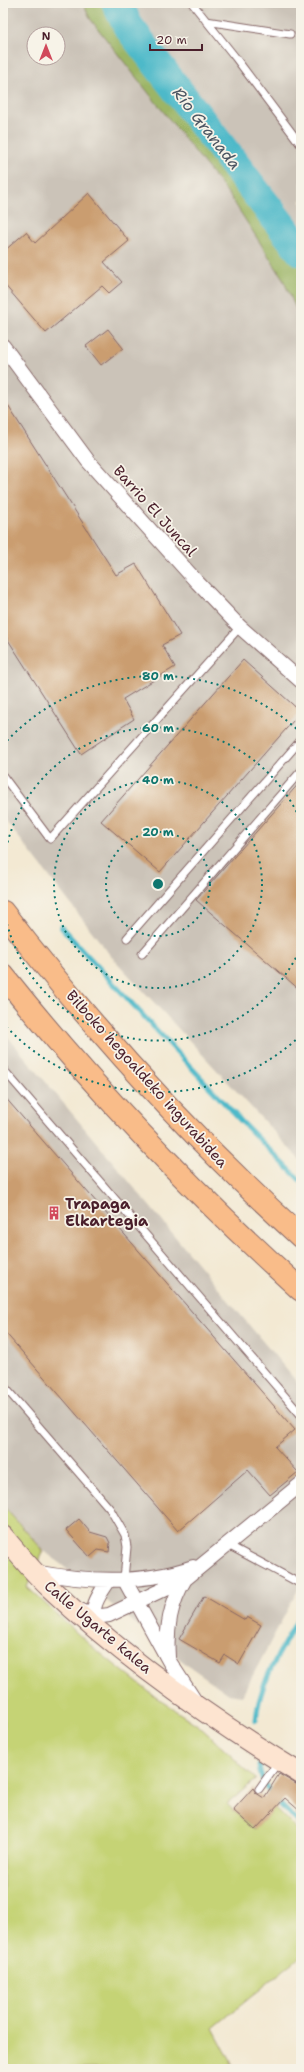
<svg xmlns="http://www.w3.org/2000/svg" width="304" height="2072" viewBox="0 0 304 2072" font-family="'Shantell Sans',sans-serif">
<rect width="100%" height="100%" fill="#f7f3e8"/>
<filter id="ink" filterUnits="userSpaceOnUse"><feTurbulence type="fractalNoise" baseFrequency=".025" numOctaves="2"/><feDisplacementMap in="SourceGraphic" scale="8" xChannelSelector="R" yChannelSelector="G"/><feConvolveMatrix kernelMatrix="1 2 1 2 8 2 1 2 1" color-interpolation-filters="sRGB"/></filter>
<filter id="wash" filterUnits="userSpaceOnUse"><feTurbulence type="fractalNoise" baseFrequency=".012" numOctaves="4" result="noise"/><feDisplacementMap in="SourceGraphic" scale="16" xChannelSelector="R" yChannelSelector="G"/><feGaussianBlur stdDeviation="0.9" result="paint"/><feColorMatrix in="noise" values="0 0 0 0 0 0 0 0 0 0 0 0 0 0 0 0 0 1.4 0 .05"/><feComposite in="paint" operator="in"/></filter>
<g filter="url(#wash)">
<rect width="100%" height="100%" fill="#f3e9d3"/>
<path fill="#cbc3b8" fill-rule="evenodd" d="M 3,3 L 83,3 L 91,20 L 230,196 L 282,277 L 301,320 L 301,1161 L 111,956 L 3,817 ZM 34,34 L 58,34 L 58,58 L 34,58 Z
M 128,3 L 301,3 L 301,238 L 142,29 Z
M 3,1031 L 301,1387 L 301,1584 L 242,1696 L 229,1694 L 186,1664 L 43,1550 L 3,1506 Z"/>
<path fill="#c5d375" stroke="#887950" d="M 3,1506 L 43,1550 L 27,1587 L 90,1645 L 158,1699 L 199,1726 L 256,1779 L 227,1804 L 254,1830 L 275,1808 L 301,1834 L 301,1956 L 213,2028 L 235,2069 L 3,2069 Z"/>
<path fill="#9cb566" stroke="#736a48" d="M 83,3 L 128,3 L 142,29 L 301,238 L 301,320 L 282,277 L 230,196 L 91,20 Z"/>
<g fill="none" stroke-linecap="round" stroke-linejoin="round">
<path stroke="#4eb9c9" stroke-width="5" d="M 61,927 L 241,1121 L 301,1181
M 256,1720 C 259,1681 284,1646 301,1613
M 259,1765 C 261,1790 284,1808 301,1825"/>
<path stroke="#4eb9c9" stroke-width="31" d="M 117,3 L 128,26 L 301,251"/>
</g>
<g id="blocks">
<path fill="#ca9d6f" d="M 89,193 L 129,241 L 104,262 L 122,282 L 109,293 L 102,286 L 46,333 L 3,283 L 3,252 L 26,232 L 35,243 Z
M 108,329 L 123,348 L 101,365 L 86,346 Z
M 3,398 L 116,575 L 136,564 L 180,635 L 162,645 L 175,667 L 123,699 L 134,719 L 81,754 L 3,632 Z
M 243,660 L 301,712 L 160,872 L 101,821 Z
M 301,781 L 301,991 L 196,900 Z
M 3,1095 L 295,1430 L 275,1447 L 298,1472 L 270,1495 L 248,1470 L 178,1531 L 3,1330 Z
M 79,1519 L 90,1532 L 107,1537 L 110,1543 L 109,1552 L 98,1550 L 90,1557 L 66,1530 Z
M 204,1596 L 245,1620 L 247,1617 L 261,1625 L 239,1664 L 225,1655 L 220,1663 L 179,1639 Z
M 279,1774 L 301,1787 L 301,1812 L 285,1798 L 255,1830 L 233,1810 L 253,1788 L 256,1793 L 264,1798 Z"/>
</g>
</g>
<g filter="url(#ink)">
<use href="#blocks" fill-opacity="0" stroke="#856666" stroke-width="1"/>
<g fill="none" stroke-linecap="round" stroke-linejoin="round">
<g stroke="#856666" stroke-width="9">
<path id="lane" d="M 192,3 L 235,57 L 301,145
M 206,21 L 290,34
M 3,776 L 50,839 L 240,627
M 127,938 L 301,740
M 142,954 L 301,771
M 3,1069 L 301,1415
M 3,1385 L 110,1509 L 125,1535 L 127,1547 L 124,1579
M 228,1545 L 301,1584
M 259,1789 L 279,1761"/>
</g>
<g stroke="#856666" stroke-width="16">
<path id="street" d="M 3,346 L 88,461 L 197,582 L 240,627 L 301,681
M 34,1572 C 87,1582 142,1585 193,1567
M 124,1579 L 169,1661 L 195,1701
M 80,1610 L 95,1617 L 109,1615 L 185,1579 L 301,1484
M 97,1623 C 87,1609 102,1591 109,1580
M 168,1657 C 166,1628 170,1604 185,1579"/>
</g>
<g stroke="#856666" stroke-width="22">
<path id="secondary" d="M 3,1536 C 18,1554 33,1572 50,1588 C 125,1659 212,1720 301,1774"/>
</g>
<g stroke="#856666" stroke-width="24">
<path id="highway" d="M 3,912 C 92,1028 193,1139 301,1237
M 3,975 C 93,1088 194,1193 301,1290"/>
</g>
<use href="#lane" stroke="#fff" stroke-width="7"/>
<use href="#street" stroke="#fff" stroke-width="14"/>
<use href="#secondary" stroke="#fde4d0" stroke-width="20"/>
<use href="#highway" stroke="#f9bc89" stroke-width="22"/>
</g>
</g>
<g fill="none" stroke="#0f766e" stroke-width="2" stroke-dasharray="2 4">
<circle cx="158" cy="884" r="52"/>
<circle cx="158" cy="884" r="104"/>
<path d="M301 947A156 156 0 0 1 3 902M3 866A156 156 0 0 1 301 821"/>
<path d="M300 1036A208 208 0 0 1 3 1023M3 745A208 208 0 0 1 300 732"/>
</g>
<defs>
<g id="building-bare" transform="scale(1.08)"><path d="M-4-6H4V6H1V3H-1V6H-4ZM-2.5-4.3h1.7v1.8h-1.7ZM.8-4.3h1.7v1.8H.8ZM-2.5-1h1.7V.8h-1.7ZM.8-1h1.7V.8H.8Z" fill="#d1495b" stroke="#f7f3e8" stroke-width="2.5" paint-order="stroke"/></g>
</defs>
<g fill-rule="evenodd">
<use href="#building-bare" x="54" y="1213"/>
</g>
<g text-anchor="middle" stroke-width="3.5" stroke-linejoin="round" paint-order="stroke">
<g font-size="15" fill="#4a1f2b" stroke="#f7f3e8">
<text transform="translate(155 511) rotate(48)" y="5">Barrio El Juncal</text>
<text transform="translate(147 1079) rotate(48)" y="5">Bilboko hegoaldeko ingurabidea</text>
<text transform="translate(98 1627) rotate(40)" y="5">Calle Ugarte kalea</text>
</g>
<g font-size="15" font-weight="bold" fill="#4a1f2b" stroke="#f7f3e8" text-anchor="start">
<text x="65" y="1209">Trapaga<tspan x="65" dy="17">Elkartegia</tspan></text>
</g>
<g font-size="16" font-style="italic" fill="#4b5562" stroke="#f7f3e8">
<text transform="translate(207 128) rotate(52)" y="6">Río Granada</text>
</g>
</g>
<circle cx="158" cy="884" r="6" fill="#0f766e" stroke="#f7f3e8" stroke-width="2"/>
<g font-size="12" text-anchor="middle" font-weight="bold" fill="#0f766e" stroke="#f7f3e8" stroke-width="3.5" stroke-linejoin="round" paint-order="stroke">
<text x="158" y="680">80 m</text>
<text x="158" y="732">60 m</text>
<text x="158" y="784">40 m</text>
<text x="158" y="836">20 m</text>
</g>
<rect width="304" height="2072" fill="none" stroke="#f7f3e8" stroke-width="16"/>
<g transform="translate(46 46)"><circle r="19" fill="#f7f3e8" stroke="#b29e9c"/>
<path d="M0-3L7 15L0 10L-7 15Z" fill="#d1495b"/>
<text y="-6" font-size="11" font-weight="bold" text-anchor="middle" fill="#4a1f2b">N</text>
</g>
<path d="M150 44v6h52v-6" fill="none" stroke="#4a1f2b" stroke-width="2"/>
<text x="156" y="44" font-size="12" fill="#4a1f2b" stroke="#f7f3e8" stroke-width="3" paint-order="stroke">20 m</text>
</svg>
